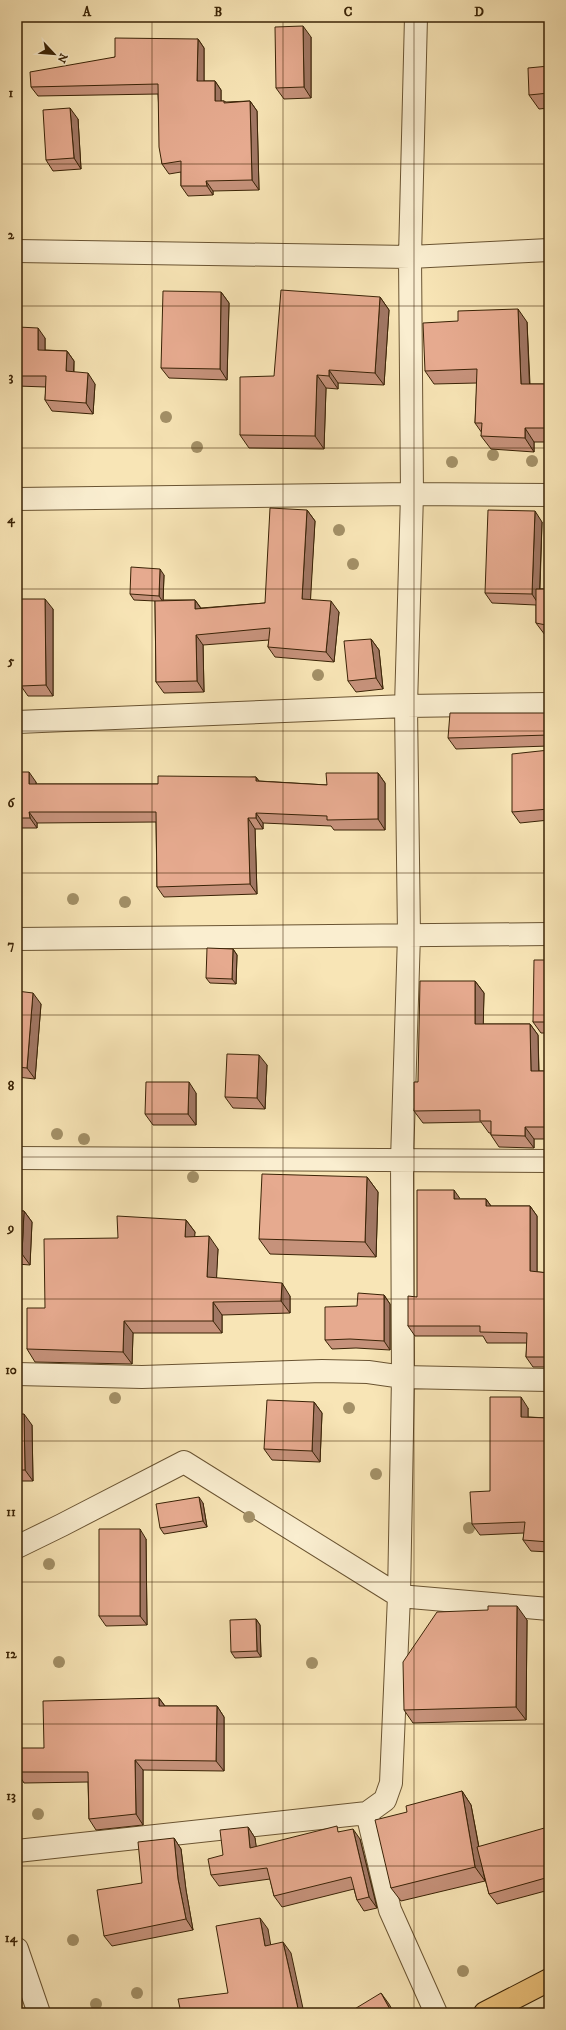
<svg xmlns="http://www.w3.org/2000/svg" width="566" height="2030" viewBox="0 0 566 2030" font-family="'IM FELL DW Pica',serif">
<rect width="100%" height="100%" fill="#f8e5b6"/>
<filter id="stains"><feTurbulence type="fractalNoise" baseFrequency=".005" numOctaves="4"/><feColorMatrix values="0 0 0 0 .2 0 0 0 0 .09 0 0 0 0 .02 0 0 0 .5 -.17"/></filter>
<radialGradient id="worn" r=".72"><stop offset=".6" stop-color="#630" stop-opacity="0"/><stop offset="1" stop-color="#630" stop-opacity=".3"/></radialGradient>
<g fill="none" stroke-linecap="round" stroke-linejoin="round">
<g stroke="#6a5432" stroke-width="24">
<path id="minor" d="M 416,17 L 410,257 L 412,494 L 406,706 L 409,935 L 402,1160 L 403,1377 L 399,1596 L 391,1783 L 385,1800 L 367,1813 L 390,1910 L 436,2013
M 17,251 L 410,257 L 549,250
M 17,499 L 412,494 L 549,495
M 17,722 L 406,706 L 549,704
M 17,939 L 549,934
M 17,1158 L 549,1161
M 17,1374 L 142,1377 L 322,1371 L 368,1372 L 403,1377 L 549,1380
M 17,1547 L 62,1525 L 184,1462 L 399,1596 L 549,1609
M 17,1851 L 367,1813
M 17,1949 L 39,2013"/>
</g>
<g stroke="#3a2306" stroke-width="24">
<path id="trunk" d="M 485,2013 L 549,1980"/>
</g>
<use href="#minor" stroke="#faeed0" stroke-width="22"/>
<use href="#trunk" stroke="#ecc27b" stroke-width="22"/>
</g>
<g fill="#a39067">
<circle cx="166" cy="417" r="6"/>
<circle cx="197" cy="447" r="6"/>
<circle cx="493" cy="455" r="6"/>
<circle cx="532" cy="461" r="6"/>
<circle cx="452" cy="462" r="6"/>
<circle cx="339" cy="530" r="6"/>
<circle cx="353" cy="564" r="6"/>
<circle cx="318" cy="675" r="6"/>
<circle cx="73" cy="899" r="6"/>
<circle cx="125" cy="902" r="6"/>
<circle cx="57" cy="1134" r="6"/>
<circle cx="84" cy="1139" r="6"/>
<circle cx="193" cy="1177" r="6"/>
<circle cx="115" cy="1398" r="6"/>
<circle cx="349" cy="1408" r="6"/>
<circle cx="376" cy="1474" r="6"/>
<circle cx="249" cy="1517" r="6"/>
<circle cx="469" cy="1528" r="6"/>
<circle cx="49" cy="1564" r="6"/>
<circle cx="59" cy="1662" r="6"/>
<circle cx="312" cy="1663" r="6"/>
<circle cx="38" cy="1814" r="6"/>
<circle cx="73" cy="1940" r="6"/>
<circle cx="463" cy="1971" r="6"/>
<circle cx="137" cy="1993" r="6"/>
<circle cx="96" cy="2004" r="6"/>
</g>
<path fill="#c6927b" stroke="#3a2306" d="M 311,37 L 311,98 L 284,99 L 276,88 Z
M 198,39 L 204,48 L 204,81 L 215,81 L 221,90 L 221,101 L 224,101 L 226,102 L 250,101 L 257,111 L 259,190 L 213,191 L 213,195 L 188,196 L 181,186 L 181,172 L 169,174 L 162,164 L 158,94 L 38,96 L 31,87 L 115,57 Z
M 549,66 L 549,108 L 539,109 L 529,95 Z
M 78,119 L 81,169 L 53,171 L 46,160 Z
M 221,292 L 229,303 L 227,380 L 169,378 L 161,368 Z
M 380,297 L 389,310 L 384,385 L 338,383 L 338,389 L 326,388 L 324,449 L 249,448 L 240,435 L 274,376 Z
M 458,321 L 527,322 L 530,384 L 549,384 L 549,442 L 534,442 L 534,452 L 491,449 L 481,436 L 482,433 L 475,423 L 477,383 L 434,384 L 425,371 Z
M 17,322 L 21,327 L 45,338 L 45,350 L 67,351 L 74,361 L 74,372 L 95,384 L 93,414 L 52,411 L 45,400 L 46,387 L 17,386 Z
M 307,510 L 315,521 L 310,599 L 339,612 L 334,662 L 275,657 L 268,647 L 269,640 L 203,645 L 204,692 L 164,693 L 156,682 L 155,601 L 134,600 L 130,594 L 164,575 L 163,600 L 195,600 L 201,608 L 265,603 Z
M 542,522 L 540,589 L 549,589 L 549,675 L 547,673 L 546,635 L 545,635 L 536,623 L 536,605 L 492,603 L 485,593 Z
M 17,599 L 53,609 L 53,696 L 28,696 L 21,686 L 21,654 L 17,654 Z
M 371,639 L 379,650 L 383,689 L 356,692 L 348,681 Z
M 549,713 L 549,746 L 456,749 L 448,738 Z
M 549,750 L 549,820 L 520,823 L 512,812 Z
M 17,772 L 36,782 L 36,784 L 158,784 L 256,777 L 259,781 L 327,785 L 378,773 L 385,783 L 385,830 L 334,830 L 331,826 L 263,823 L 263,829 L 255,829 L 257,894 L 164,897 L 157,887 L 156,822 L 37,823 L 37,828 L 17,828 Z
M 233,949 L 237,955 L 236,984 L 210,983 L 206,978 Z
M 549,960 L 549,1033 L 541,1033 L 533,1022 Z
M 475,981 L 484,993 L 483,1024 L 530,1024 L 538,1035 L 539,1071 L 549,1071 L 549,1139 L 534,1139 L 534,1148 L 499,1147 L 491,1135 L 491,1133 L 489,1133 L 481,1122 L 423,1123 L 414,1111 L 418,1082 Z
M 17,991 L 41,1004 L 35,1079 L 17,1077 Z
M 267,1065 L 265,1109 L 233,1108 L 225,1097 Z
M 196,1093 L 196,1125 L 153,1125 L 145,1114 Z
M 367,1177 L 378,1192 L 376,1257 L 270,1254 L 259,1239 Z
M 461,1199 L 486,1199 L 491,1206 L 530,1206 L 537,1216 L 537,1272 L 549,1273 L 549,1367 L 533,1367 L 526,1357 L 527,1343 L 487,1343 L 483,1336 L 415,1336 L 408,1326 L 417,1297 Z
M 17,1211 L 24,1211 L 32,1222 L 30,1265 L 17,1264 Z
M 186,1220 L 195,1232 L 194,1237 L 218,1249 L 216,1278 L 290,1296 L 290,1313 L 222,1315 L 222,1333 L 133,1333 L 132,1364 L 35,1362 L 27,1349 L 45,1308 L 118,1238 Z
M 384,1295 L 390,1304 L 390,1350 L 356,1348 L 332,1349 L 325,1340 L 357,1306 Z
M 314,1402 L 322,1413 L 320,1462 L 272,1460 L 264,1449 Z
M 528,1408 L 528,1417 L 549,1418 L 549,1552 L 531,1551 L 523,1540 L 524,1533 L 480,1535 L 472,1524 L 490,1491 Z
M 17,1414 L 32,1425 L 33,1481 L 17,1481 Z
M 203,1503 L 207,1527 L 164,1534 L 160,1528 Z
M 146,1539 L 147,1625 L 106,1626 L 99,1616 Z
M 488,1610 L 527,1620 L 526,1720 L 413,1723 L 404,1710 Z
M 256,1619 L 260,1625 L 261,1657 L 235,1658 L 231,1652 Z
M 159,1698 L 165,1706 L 217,1706 L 224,1717 L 224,1771 L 143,1770 L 143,1825 L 96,1830 L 89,1819 L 88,1782 L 24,1783 L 17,1772 L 44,1748 Z
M 462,1791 L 471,1805 L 479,1847 L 549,1829 L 549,1890 L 497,1904 L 489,1894 L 482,1867 L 485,1881 L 401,1901 L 391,1888 L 407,1812 Z
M 248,1827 L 255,1838 L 256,1847 L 340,1832 L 360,1839 L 377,1908 L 364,1911 L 357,1900 L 354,1889 L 282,1907 L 274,1896 L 270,1879 L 219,1886 L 211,1875 L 223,1855 Z
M 174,1838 L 181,1849 L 186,1890 L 193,1930 L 112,1946 L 104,1936 Z"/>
<path fill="#a17764" stroke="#3a2306" d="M 303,26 L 311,37 L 311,98 L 304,87 Z
M 198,39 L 204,48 L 204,91 L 197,81 Z
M 215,81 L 221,90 L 221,110 L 215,101 Z
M 250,101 L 257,111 L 259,190 L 252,180 Z
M 70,108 L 78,119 L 81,169 L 74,158 Z
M 206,181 L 213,191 L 213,195 L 207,186 Z
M 221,292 L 229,303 L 227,380 L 220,369 Z
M 380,297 L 389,310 L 384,385 L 375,373 Z
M 518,309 L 527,322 L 530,397 L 521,384 Z
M 17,322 L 24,332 L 18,327 Z
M 38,328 L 45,338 L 45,361 L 38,350 Z
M 67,351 L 74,361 L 73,382 L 66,371 Z
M 329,370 L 338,383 L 338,389 L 329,376 Z
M 88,373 L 95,384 L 93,414 L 86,403 Z
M 317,375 L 326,388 L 324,449 L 315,436 Z
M 525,428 L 534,442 L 534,452 L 525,438 Z
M 307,510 L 315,521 L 310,609 L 302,599 Z
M 535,511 L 542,522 L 539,605 L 532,594 Z
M 160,569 L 164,575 L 163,602 L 159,596 Z
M 45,599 L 53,609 L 53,696 L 46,685 Z
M 195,600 L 202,610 L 195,609 Z
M 331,601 L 339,612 L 334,662 L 326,652 Z
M 196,635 L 203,645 L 204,692 L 197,681 Z
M 371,639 L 379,650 L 383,689 L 376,678 Z
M 29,772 L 36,782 L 36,794 L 29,784 Z
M 378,773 L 385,783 L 385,830 L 378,819 Z
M 256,777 L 263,787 L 256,781 Z
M 29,812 L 37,823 L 37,828 L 30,818 Z
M 256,813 L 263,823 L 263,829 L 256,818 Z
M 248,818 L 255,829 L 257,894 L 250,884 Z
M 233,949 L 237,955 L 236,984 L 232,979 Z
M 475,981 L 484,993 L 483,1036 L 475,1024 Z
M 33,993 L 41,1004 L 35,1079 L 27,1068 Z
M 530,1024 L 538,1035 L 539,1083 L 531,1071 Z
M 259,1055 L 267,1065 L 265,1109 L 257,1098 Z
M 189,1082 L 196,1093 L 196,1125 L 188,1114 Z
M 525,1127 L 534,1139 L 534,1148 L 525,1136 Z
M 367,1177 L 378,1192 L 376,1257 L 365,1242 Z
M 454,1190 L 461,1200 L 454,1199 Z
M 486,1199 L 493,1209 L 486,1206 Z
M 530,1206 L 537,1216 L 537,1282 L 530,1271 Z
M 24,1211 L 32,1222 L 30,1265 L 22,1254 Z
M 186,1220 L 195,1232 L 194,1249 L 185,1237 Z
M 209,1236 L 218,1249 L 216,1290 L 207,1277 Z
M 282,1283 L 290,1296 L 290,1313 L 281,1301 Z
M 384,1295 L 390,1304 L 390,1350 L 384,1341 Z
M 213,1302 L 222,1315 L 222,1333 L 213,1321 Z
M 124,1321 L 133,1333 L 132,1364 L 123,1352 Z
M 521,1397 L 528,1408 L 528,1428 L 521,1417 Z
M 314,1402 L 322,1413 L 320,1462 L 312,1451 Z
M 24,1414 L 32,1425 L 33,1481 L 25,1470 Z
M 199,1497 L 203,1503 L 207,1527 L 203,1521 Z
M 140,1529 L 146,1539 L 147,1625 L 140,1616 Z
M 517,1606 L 527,1620 L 526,1720 L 516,1707 Z
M 256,1619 L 260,1625 L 261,1657 L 257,1651 Z
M 159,1698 L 167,1709 L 159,1706 Z
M 217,1706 L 224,1717 L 224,1771 L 216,1761 Z
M 135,1760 L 143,1770 L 143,1825 L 136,1814 Z
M 462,1791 L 471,1805 L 485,1881 L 475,1867 Z
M 248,1827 L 255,1838 L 258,1859 L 250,1848 Z
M 353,1829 L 360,1839 L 377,1908 L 369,1897 Z
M 174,1838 L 181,1849 L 186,1890 L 193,1930 L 186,1919 L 178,1879 Z
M 260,1918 L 268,1929 L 273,1958 L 265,1946 Z
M 283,1942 L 291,1953 L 304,2013 L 299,2013 Z
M 381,1993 L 389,2004 L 394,2013 L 392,2013 Z"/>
<path fill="#e6aa8f" stroke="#3a2306" d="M 303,26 L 304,87 L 276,88 L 275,27 Z
M 115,38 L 198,39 L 197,81 L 215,81 L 215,101 L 224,101 L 224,103 L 250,101 L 252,180 L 206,181 L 207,186 L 181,186 L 181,161 L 162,164 L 159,147 L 158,84 L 31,87 L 30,72 L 115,57 Z
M 549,66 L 549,93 L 529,95 L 528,68 Z
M 70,108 L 74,158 L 46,160 L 43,110 Z
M 281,290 L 380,297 L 375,373 L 329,370 L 329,376 L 317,375 L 315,436 L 240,435 L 240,377 L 274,376 Z
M 163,291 L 221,292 L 220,369 L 161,368 Z
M 518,309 L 521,384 L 549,384 L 549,428 L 525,428 L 525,438 L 481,436 L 482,423 L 475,423 L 477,369 L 425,371 L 423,323 L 458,321 L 458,311 Z
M 17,323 L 18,327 L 38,328 L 38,350 L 67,351 L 66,371 L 88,373 L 86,403 L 45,400 L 46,376 L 17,376 Z
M 270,508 L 307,510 L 302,599 L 331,601 L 326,652 L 268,647 L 270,628 L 196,635 L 197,681 L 156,682 L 155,601 L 195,600 L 195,609 L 265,603 Z
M 488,510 L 535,511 L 532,594 L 485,593 Z
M 131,567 L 160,569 L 159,596 L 130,594 Z
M 536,589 L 549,589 L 549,673 L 547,673 L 546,625 L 536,623 Z
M 17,599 L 45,599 L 46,685 L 21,686 L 20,644 L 17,644 Z
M 371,639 L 376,678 L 348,681 L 344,641 Z
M 450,713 L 549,713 L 549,735 L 448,738 Z
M 549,750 L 549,809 L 512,812 L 512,754 Z
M 17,772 L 29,772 L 29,784 L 158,784 L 158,776 L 256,777 L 256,781 L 327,785 L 326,773 L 378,773 L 378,819 L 327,820 L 327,816 L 256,813 L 256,818 L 248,818 L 250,884 L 157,887 L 156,812 L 29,812 L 30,818 L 17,818 Z
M 549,869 L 549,893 L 548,894 L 544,870 Z
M 207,948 L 233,949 L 232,979 L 206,978 Z
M 534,960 L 549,960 L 549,1022 L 533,1022 Z
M 420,981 L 475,981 L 475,1024 L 530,1024 L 531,1071 L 549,1071 L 549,1127 L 525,1127 L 525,1136 L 491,1135 L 491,1121 L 480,1121 L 480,1110 L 414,1111 L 414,1082 L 418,1082 Z
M 17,991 L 33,993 L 27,1068 L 17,1067 Z
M 227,1054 L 259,1055 L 257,1098 L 225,1097 Z
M 146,1082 L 189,1082 L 188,1114 L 145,1114 Z
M 262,1174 L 367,1177 L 365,1242 L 259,1239 Z
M 417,1190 L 454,1190 L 454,1199 L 486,1199 L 486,1206 L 530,1206 L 530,1271 L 549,1273 L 549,1357 L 526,1357 L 527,1333 L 480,1332 L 480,1326 L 408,1326 L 408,1296 L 417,1297 Z
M 17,1211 L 24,1211 L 22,1254 L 17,1254 Z
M 117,1216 L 186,1220 L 185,1237 L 209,1236 L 207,1277 L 282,1283 L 281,1301 L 213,1302 L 213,1321 L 124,1321 L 123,1352 L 27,1349 L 27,1308 L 45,1308 L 44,1239 L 118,1238 Z
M 358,1293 L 384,1295 L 384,1341 L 350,1339 L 325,1340 L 325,1307 L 357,1306 Z
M 490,1397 L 521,1397 L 521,1417 L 549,1418 L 549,1542 L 523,1540 L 525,1522 L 472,1524 L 470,1492 L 490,1491 Z
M 267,1400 L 314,1402 L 312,1451 L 264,1449 Z
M 17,1414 L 24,1414 L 25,1470 L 17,1470 Z
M 199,1497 L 203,1521 L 160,1528 L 156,1504 Z
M 99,1529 L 140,1529 L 140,1616 L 99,1616 Z
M 488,1606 L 517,1606 L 516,1707 L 404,1710 L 403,1662 L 437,1612 L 488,1610 Z
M 256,1619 L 257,1651 L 231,1652 L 230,1620 Z
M 159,1698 L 159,1706 L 217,1706 L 216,1761 L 135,1760 L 136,1814 L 89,1819 L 88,1772 L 17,1772 L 17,1748 L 44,1748 L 43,1701 Z
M 462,1791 L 475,1867 L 391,1888 L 375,1820 L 407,1812 L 406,1806 Z
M 337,1826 L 338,1832 L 353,1829 L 369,1897 L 357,1900 L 351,1877 L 274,1896 L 267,1868 L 211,1875 L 208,1859 L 223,1855 L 220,1830 L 248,1827 L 250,1848 Z
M 548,1827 L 549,1832 L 549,1877 L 489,1894 L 477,1847 Z
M 174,1838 L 178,1879 L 186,1919 L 104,1936 L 97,1890 L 142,1883 L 138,1842 Z
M 260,1918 L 265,1946 L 283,1942 L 299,2013 L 181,2013 L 178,1999 L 228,1993 L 216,1926 Z
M 381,1993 L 392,2013 L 348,2013 Z"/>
<path fill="none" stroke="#3a2306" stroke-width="1" stroke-opacity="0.55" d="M 152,17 L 152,2013M 283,17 L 283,2013M 414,17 L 414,2013M 17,164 L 549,164M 17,306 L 549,306M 17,448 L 549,448M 17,589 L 549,589M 17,731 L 549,731M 17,873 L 549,873M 17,1015 L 549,1015M 17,1157 L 549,1157M 17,1299 L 549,1299M 17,1441 L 549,1441M 17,1582 L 549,1582M 17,1724 L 549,1724M 17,1866 L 549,1866"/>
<rect width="566" height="2030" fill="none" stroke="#f8e5b6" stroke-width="44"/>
<g transform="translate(54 54) rotate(116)" stroke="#faeed0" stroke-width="3" paint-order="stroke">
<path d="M0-3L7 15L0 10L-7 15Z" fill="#3a2306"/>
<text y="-6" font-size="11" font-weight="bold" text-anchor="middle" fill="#3a2306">N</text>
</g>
<rect x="22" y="22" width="522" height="1986" fill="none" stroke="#3a2306" stroke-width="1.5"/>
<g font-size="13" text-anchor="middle" font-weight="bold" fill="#3a2306">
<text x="87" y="16">A</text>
<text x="218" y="16">B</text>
<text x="348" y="16">C</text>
<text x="479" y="16">D</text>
<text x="11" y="97">1</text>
<text x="11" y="239">2</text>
<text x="11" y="381">3</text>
<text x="11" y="523">4</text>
<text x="11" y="665">5</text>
<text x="11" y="807">6</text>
<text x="11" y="949">7</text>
<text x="11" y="1090">8</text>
<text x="11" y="1232">9</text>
<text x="11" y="1374">10</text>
<text x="11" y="1516">11</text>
<text x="11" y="1658">12</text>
<text x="11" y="1800">13</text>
<text x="11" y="1942">14</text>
</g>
<rect width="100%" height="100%" filter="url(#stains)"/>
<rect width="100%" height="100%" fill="url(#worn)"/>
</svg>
